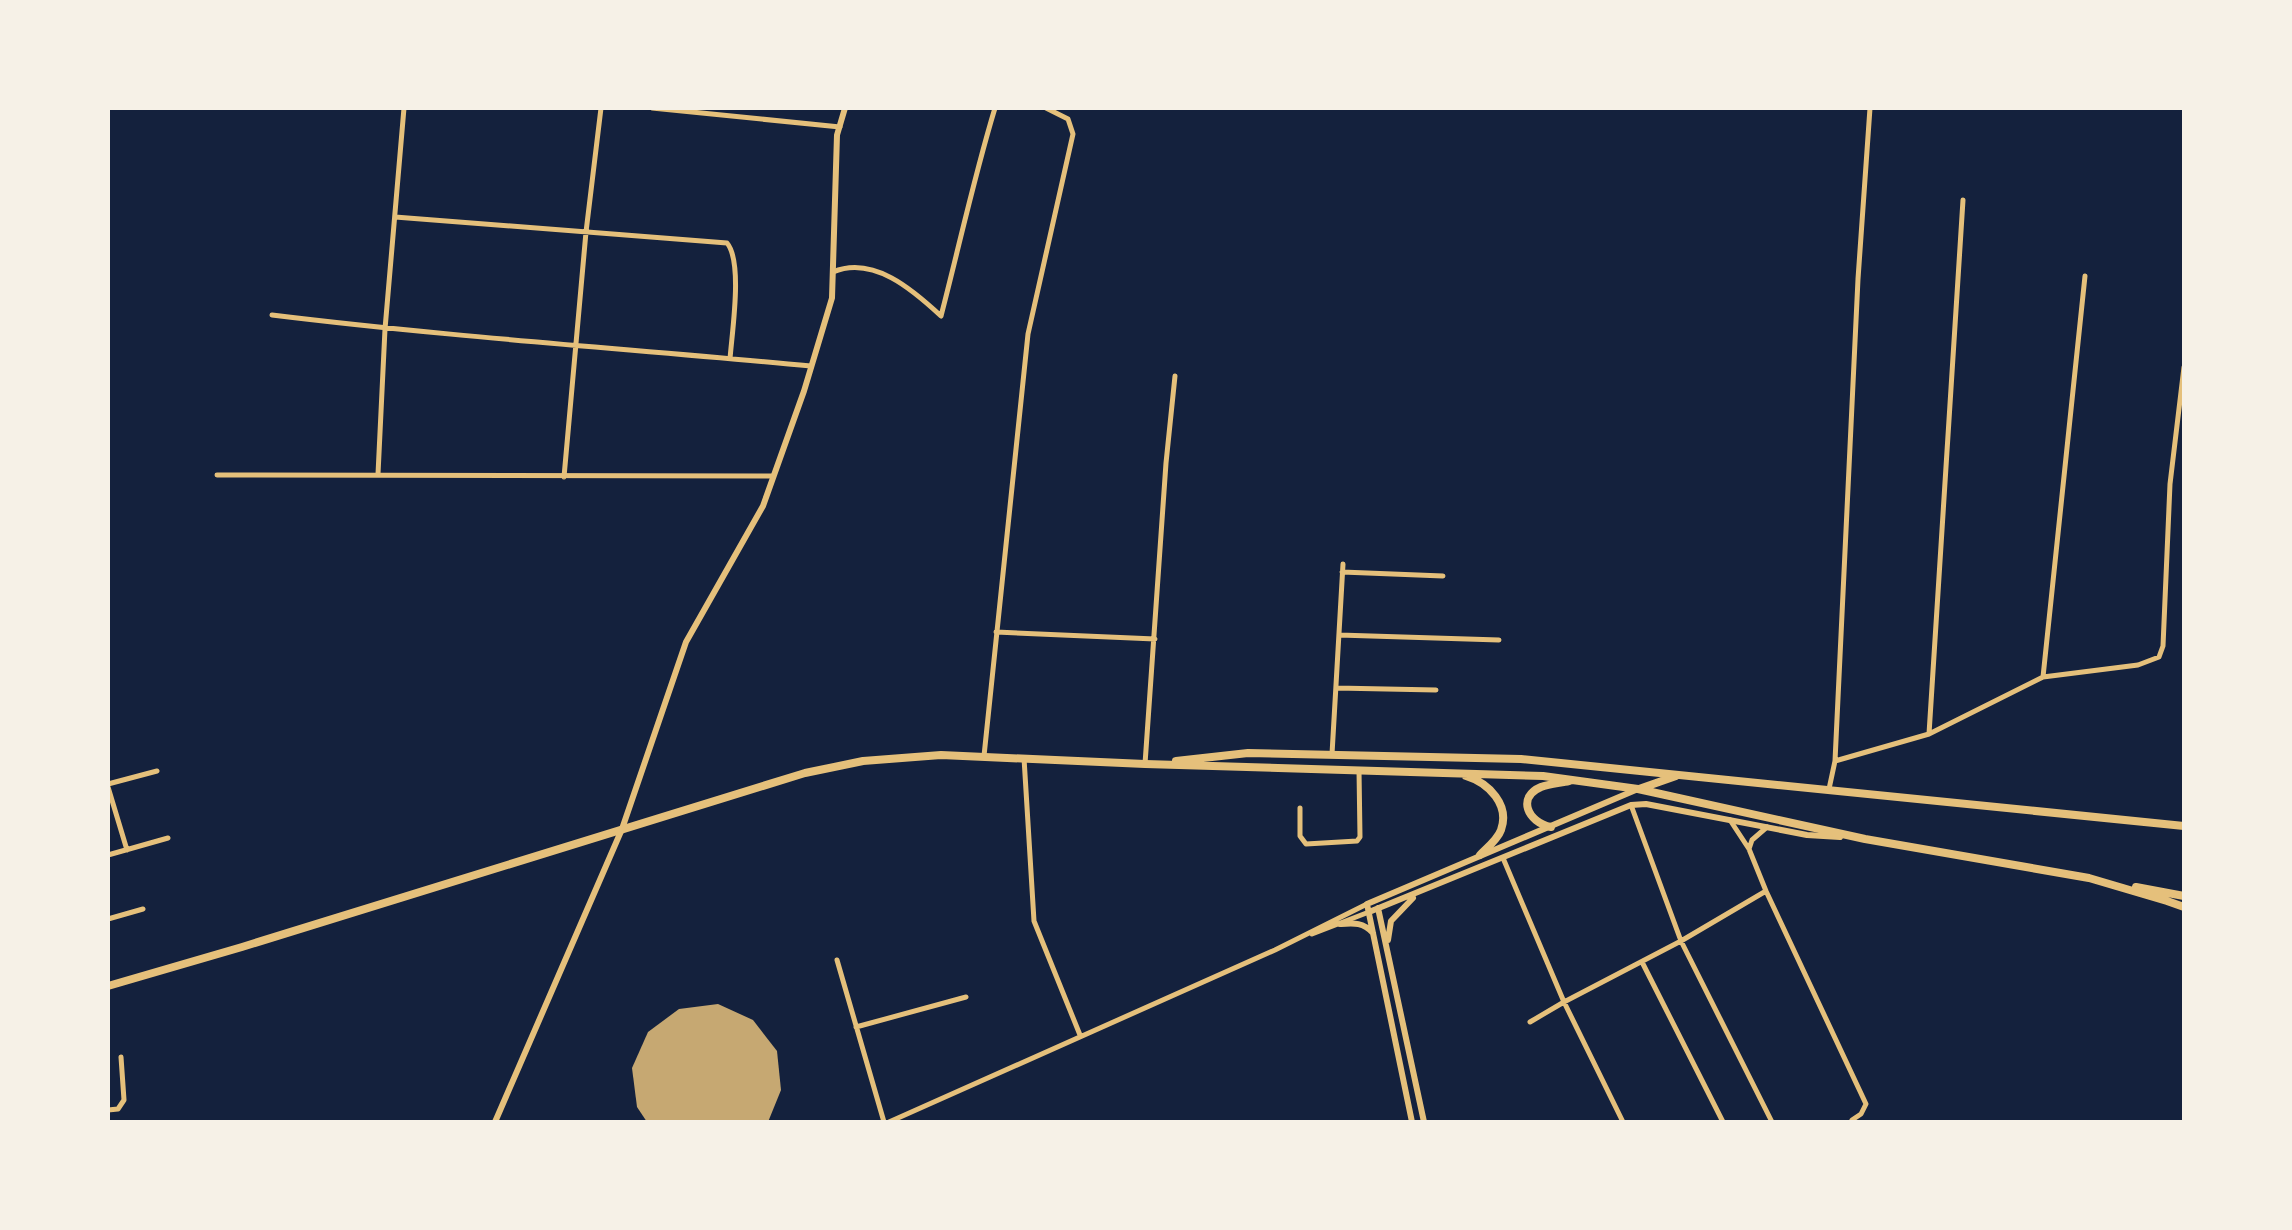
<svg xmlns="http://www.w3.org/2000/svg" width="2292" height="1230" viewBox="0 0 2292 1230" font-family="Spectral,serif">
<rect width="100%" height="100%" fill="#14213d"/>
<path fill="#c6a872" d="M 718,1004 L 753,1020 L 777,1051 L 781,1090 L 768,1122 L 647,1122 L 637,1107 L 632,1068 L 648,1032 L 679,1009 Z"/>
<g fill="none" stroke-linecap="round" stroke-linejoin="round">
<path stroke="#e5c07b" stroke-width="5" d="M 652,108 L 840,127
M 395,217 L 727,243 C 743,262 732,332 730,359
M 833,272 C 873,255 913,290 941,316 C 959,247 974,177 995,108
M 272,315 C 451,337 632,349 811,366
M 378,474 L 385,329 L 404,108
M 217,475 L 773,476
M 564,477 L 586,232 L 601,108
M 1342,572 L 1443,576
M 996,632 L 1155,639
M 1339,635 L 1499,640
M 2043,677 L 2138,665 L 2159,657 L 2163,646 L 2170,484 L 2184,367
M 1336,688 L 1436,690
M 1929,734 L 1963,200
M 1332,754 L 1343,564
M 984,756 L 1028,334 L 1073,134 L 1068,119 L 1046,108
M 1024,758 L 1034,921 L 1080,1035
M 1835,761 L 1929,734 L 2043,677 L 2085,276
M 1145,764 L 1166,463 L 1175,376
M 108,784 L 157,771
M 108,787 L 127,850
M 1829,789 L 1835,761 L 1858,279 L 1870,108
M 1631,805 L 1681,941 L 1772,1122
M 1300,808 L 1300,836 L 1306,844 L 1357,841 L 1360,837 L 1359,770
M 1730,820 L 1749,849 L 1766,891 L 1866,1104 L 1861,1114 L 1852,1120
M 1749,849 L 1752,840 L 1767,827
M 108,855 L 168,838
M 1503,858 L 1564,1002 L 1623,1122
M 108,919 L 143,909
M 1312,934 L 1369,912
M 837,960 L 884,1122
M 1642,962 L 1723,1122
M 1530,1022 L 1564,1002 L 1681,941 L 1766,891
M 856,1027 L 966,997
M 108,1110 L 118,1109 L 124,1100 L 121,1057
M 889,1122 L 1275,950 L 1367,904"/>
<path stroke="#e5c07b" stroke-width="6" d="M 1378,908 L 1424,1122
M 1369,912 L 1631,805 L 1646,804 L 1807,835 L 1840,837
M 1340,924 C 1354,923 1363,922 1373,933
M 1388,940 L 1391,921 L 1413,898
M 495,1122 L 622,829 L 686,642 L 763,506 L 804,391 L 832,298 L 837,135 L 845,108
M 1412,1122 L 1367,904 L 1638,789"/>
<path stroke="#e5c07b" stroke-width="8" d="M 1176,761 L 1248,753 L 1521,759 L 2184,826
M 1466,776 C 1489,783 1510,805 1501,830 C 1498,839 1487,848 1480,855
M 1639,789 L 1676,776
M 1551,827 C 1527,822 1517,797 1541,787 C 1549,784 1560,783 1569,781
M 2136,887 L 2184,896
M 108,986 L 242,947 L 805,773 L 863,761 L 941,755 L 1145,764 L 1543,776 L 1638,789 L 1865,839 L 2089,878 L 2167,901 L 2184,907"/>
</g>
<rect width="2292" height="1230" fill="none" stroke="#f6f1e7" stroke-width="220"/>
</svg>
